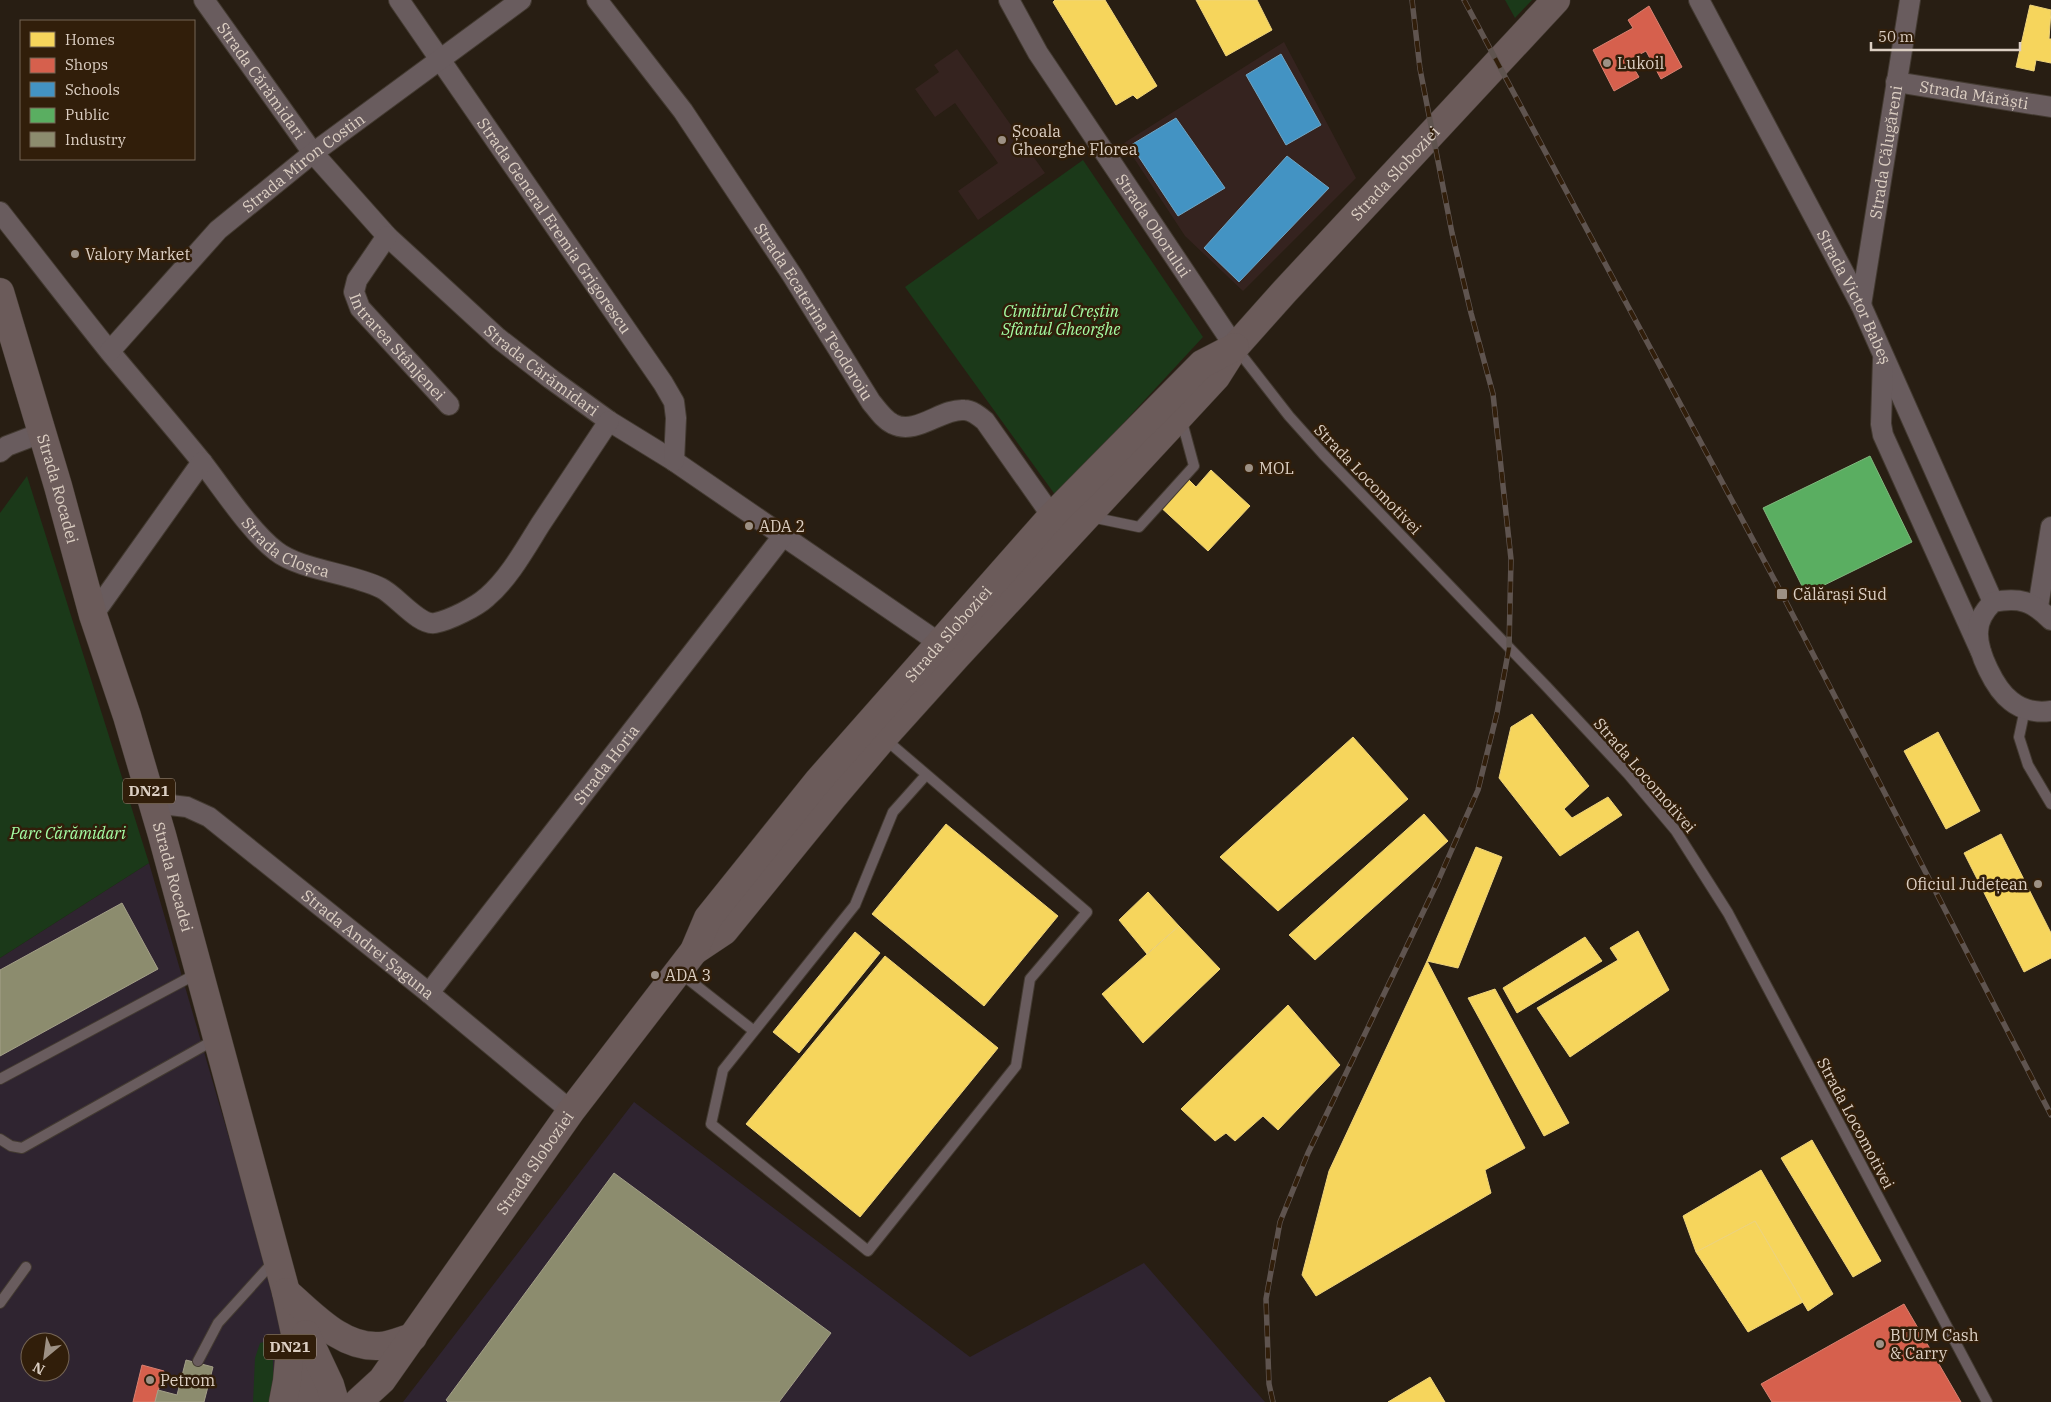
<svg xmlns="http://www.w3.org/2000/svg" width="2051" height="1402" viewBox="0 0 2051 1402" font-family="'IBM Plex Serif',serif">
<rect width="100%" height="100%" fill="#281e13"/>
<path fill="#2f2430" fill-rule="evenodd" d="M 149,863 L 306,1402 L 0,1402 L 0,958 ZM 30,1342 L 60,1342 L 60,1372 L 30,1372 Z
M 634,1102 L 970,1357 L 1144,1263 L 1265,1402 L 403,1402 Z"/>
<path fill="#35231f" d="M 1284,42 L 1356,178 L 1243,291 L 1185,236 L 1124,143 Z
M 957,49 L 1045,173 L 978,220 L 958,191 L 998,163 L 955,103 L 935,117 L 915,89 L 939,72 L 934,65 Z"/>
<path fill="#1b3919" d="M 1505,0 L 1532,0 L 1515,18 Z
M 1083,160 L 1203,337 L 1056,496 L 905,287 Z
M 27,476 L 149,863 L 0,958 L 0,513 Z
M 268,1341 L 273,1346 L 273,1379 L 269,1402 L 253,1402 L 255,1358 L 260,1343 Z"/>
<path fill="#f6d55c" stroke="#eed37b" d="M 1055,0 L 1105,0 L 1157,86 L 1137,99 L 1133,95 L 1116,105 L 1053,2 Z
M 1196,0 L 1257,0 L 1272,30 L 1226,56 Z
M 2030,5 L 2051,10 L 2049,39 L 2051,39 L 2051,63 L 2036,60 L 2034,71 L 2016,67 Z
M 1211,470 L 1250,506 L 1208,551 L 1156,503 L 1183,474 L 1196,487 Z
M 1532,714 L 1589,786 L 1564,809 L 1572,818 L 1608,797 L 1622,815 L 1560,856 L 1499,778 L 1511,727 Z
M 1938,732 L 1980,811 L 1946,829 L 1904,751 Z
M 1353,737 L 1408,799 L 1278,911 L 1220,857 Z
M 1424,814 L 1448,841 L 1315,960 L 1289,935 Z
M 946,824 L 1058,916 L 984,1006 L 872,914 Z
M 2001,834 L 2051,933 L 2051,958 L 2024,972 L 1964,853 Z
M 1476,847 L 1502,857 L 1458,968 L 1427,961 Z
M 1148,892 L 1179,926 L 1147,954 L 1119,920 Z
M 1179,926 L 1220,969 L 1143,1043 L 1102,994 Z
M 1638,931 L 1669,990 L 1570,1057 L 1537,1008 L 1618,960 L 1610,948 Z
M 855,932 L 880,953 L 799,1053 L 773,1032 Z
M 1585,937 L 1602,961 L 1517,1013 L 1503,988 Z
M 885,956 L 998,1048 L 860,1217 L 746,1124 Z
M 1427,961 L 1525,1148 L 1485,1170 L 1491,1193 L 1316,1296 L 1302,1275 L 1329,1171 Z
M 1495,989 L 1569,1123 L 1544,1136 L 1468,998 Z
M 1288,1005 L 1340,1065 L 1278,1130 L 1263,1116 L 1235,1141 L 1226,1133 L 1215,1141 L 1181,1109 Z
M 1812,1140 L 1881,1261 L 1853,1277 L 1781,1158 Z
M 1761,1170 L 1833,1294 L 1808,1311 L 1755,1221 L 1696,1252 L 1683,1216 Z
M 1755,1221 L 1803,1302 L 1748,1332 L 1696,1252 Z
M 1430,1377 L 1445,1402 L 1388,1402 Z"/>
<path fill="#d6604d" stroke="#d88170" d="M 1649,6 L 1682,67 L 1661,79 L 1646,51 L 1629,60 L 1639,77 L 1614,91 L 1593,50 L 1633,28 L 1628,20 Z
M 1904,1304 L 1961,1402 L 1772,1402 L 1761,1384 Z
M 142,1365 L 164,1371 L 155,1402 L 133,1402 Z"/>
<path fill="#4393c3" stroke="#71a5c3" d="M 1281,54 L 1321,125 L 1286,145 L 1246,75 Z
M 1176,118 L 1225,188 L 1178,216 L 1131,145 Z
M 1287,156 L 1329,188 L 1239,282 L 1204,248 Z"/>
<path fill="#5aae61" stroke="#81b87e" d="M 1870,456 L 1912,542 L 1806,594 L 1763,508 Z"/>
<path fill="#8c8c6e" stroke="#a4a088" d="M 122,903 L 158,969 L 0,1056 L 0,970 Z
M 614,1173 L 831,1333 L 779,1402 L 448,1402 L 446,1400 Z
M 186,1360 L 213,1367 L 204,1402 L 155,1402 L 158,1390 L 177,1395 Z"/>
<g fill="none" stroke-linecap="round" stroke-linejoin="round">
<g stroke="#433a31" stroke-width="12">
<path id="lane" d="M 1236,348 L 1289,416 L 1323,454 L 1546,686 L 1628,774 L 1676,831 L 1728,913 L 1987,1402
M 1091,517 L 1139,527 L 1194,466 L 1181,418
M 2025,709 L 2019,737 L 2028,765 L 2051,804
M 885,739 L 1087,912 L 1030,979 L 1016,1066 L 868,1251 L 711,1124 L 723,1070 L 855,905 L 893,812 L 926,775
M 679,972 L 754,1031
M 0,1079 L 198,973
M 0,1139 L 11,1146 L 22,1148 L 216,1039
M 0,1303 L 26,1267
M 198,1361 L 218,1323 L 274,1261"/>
</g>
<g stroke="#433a31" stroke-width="22">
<g id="street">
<path id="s1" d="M 204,0 L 313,153 L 387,236 L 498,338 L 551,379 L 609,421 L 674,461 L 951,651"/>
<path id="s2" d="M 399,0 L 663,383 L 674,402 L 676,418 L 674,461"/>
<path id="s3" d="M 597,0 L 683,111 L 792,275 L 871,402 C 877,409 884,420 893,424 C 916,436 942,408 964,410 C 972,410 979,416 985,421 L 1059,526"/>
<path id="s4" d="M 1009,0 L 1038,53 L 1235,347"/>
<path id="s5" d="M 1699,0 L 1861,305 L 1993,602"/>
<path id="s6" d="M 1896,82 L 2051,107"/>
<path id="s7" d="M 0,212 C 37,259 73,306 110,352 C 141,389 172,425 202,462 C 223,489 250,531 276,551 C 300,570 351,573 381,588 C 396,595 419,626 435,623 C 450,620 476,607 487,597 C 509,578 525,549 540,525 C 563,490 586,456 609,421"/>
<path id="s8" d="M 387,236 L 357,280 L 354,292 L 360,308 L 449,405"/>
<path id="s9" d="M 1861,305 L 1910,0"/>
<path id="s10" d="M 110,351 L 218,230 L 313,153 L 521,0"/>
<path d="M 1883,359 L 1881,424 L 1883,435 L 1981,652"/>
<path d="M 0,452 L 7,446 L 41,433"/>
<path d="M 2038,607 L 2051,527"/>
<path d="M 93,615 L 202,462"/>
<path d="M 2051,620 C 2032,601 2020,597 1993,602 C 1985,610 1978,620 1978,632 C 1977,652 1995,689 2011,701 C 2022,710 2037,713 2051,711"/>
<path id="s11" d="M 153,803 L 187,807 L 209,817 L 429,993 L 571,1111"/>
<path id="s12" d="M 429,993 L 783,536"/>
</g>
</g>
<g stroke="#433a31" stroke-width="29">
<g id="primary">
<path id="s13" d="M 0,292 L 58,486 L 93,615 L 127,716 L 162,835 L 286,1292 L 310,1402"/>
<path id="s14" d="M 694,951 L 724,931 L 833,797 L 884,737 L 957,656 L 1216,377 L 1235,347 L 1285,291 L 1556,0"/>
<path d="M 286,1292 C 312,1314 341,1348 379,1346 C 390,1346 402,1340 413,1337"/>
<path d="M 306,1334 L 330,1385 L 335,1402"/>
<path d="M 283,1402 L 287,1381 L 290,1349"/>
<path id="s15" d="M 358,1402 L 382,1380 L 571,1111 L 694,951 L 708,918 L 818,781 L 1052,516 L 1202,364 L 1235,347"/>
</g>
</g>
<use href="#lane" stroke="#695c5e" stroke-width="10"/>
<use href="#street" stroke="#695c5e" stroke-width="20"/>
<use href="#primary" stroke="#6b5b5a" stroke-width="28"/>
<g stroke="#5f544f" stroke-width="5.5">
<path id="rail" d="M 1464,0 L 1782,594 L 2051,1115
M 1273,1402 L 1269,1384 L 1266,1299 L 1280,1222 L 1308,1153 L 1438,881 L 1478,790 L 1497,713 L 1509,648 L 1511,559 L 1493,394 L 1471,313 L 1452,233 L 1420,69 L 1412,0"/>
</g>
<use href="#rail" stroke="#311e0a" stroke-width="4" stroke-dasharray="11" stroke-linecap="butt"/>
</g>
<g fill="#9d9185" stroke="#311e0a" stroke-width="2">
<circle cx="1607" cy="63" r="5"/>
<circle cx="1002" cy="140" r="5"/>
<circle cx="75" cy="254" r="5"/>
<circle cx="1249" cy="468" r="5"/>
<circle cx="749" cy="526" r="5"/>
<rect x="1776" y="588" width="12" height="12" rx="2.5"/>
<circle cx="2038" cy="884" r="5"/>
<circle cx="655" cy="975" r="5"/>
<circle cx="1880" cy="1344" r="5"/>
<circle cx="150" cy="1380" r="5"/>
</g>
<g text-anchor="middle" stroke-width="5" stroke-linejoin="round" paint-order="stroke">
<g fill="#311e0a" stroke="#a99a8c" stroke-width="1">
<rect x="123" y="778.5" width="52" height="25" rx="4"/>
<rect x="264" y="1334.5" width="52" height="25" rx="4"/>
</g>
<g font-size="15" font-weight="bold" fill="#dccfc3">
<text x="149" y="796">DN21</text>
<text x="290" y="1352">DN21</text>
</g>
<g font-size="16" fill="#dccfc3" stroke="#311e0a" text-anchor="start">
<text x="1617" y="69">Lukoil</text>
<text x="1012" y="137">Școala<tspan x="1012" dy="18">Gheorghe Florea</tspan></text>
<text x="85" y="260">Valory Market</text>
<text x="1259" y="474">MOL</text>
<text x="759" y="532">ADA 2</text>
<text x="1793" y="600">Călărași Sud</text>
<text x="2028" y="890" text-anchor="end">Oficiul Județean</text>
<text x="665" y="981">ADA 3</text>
<text x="1890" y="1341">BUUM Cash<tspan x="1890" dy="18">&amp; Carry</tspan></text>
<text x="160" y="1386">Petrom</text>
</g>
<g font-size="16" fill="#dccfc3" stroke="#311e0a">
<text dy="6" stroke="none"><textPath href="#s1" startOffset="99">Strada Cărămidari</textPath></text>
<text dy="6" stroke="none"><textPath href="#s6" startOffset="79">Strada Mărăști</textPath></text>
<text dy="6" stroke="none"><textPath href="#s9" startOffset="155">Strada Călugăreni</textPath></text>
<text dy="6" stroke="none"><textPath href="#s10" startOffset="271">Strada Miron Costin</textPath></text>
<text dy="6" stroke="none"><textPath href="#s14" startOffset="1049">Strada Sloboziei</textPath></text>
<text dy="6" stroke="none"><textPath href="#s2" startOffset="274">Strada General Eremia Grigorescu</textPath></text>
<text dy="6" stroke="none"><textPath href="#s4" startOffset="268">Strada Oborului</textPath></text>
<text dy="6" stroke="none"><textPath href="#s5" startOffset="335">Strada Victor Babeș</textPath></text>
<text dy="6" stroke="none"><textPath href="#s3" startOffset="380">Strada Ecaterina Teodoroiu</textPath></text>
<text dy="6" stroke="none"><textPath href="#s8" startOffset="136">Intrarea Stânjenei</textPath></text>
<text dy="6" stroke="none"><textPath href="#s1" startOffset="504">Strada Cărămidari</textPath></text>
<text transform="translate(1368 479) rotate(46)" y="6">Strada Locomotivei</text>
<text dy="6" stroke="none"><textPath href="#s13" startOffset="205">Strada Rocadei</textPath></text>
<text dy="6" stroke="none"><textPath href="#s7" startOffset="444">Strada Cloșca</textPath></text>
<text dy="6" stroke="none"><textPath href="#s15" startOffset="971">Strada Sloboziei</textPath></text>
<text dy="6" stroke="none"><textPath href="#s12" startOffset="289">Strada Horia</textPath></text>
<text transform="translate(1645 775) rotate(49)" y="6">Strada Locomotivei</text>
<text dy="6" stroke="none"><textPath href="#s13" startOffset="610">Strada Rocadei</textPath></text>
<text dy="6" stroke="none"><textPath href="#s11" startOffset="262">Strada Andrei Șaguna</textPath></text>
<text transform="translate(1856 1123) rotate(62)" y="6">Strada Locomotivei</text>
<text dy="6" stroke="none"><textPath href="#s15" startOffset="298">Strada Sloboziei</textPath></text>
</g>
<g font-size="16" font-style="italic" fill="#a5fea4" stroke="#311e0a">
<text x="1061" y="317">Cimitirul Creștin<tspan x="1061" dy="18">Sfântul Gheorghe</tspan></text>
<text x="68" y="839">Parc Cărămidari</text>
</g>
</g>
<rect x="20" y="20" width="175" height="140" fill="#311e0a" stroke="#756554"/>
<rect x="30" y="32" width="25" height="15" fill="#f6d55c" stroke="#756554"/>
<text x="65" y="45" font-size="15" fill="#dccfc3">Homes</text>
<rect x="30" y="58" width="25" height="15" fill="#d6604d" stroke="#756554"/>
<text x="65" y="70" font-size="15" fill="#dccfc3">Shops</text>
<rect x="30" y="82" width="25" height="15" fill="#4393c3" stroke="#756554"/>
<text x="65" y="95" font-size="15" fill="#dccfc3">Schools</text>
<rect x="30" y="108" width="25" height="15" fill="#5aae61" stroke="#756554"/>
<text x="65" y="120" font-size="15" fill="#dccfc3">Public</text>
<rect x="30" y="132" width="25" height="15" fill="#8c8c6e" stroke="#756554"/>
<text x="65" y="145" font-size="15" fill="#dccfc3">Industry</text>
<g transform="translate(45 1357) rotate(209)"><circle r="24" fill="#311e0a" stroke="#756554"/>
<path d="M0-4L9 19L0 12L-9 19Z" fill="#9d9185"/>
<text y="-8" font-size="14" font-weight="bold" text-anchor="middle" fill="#dccfc3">N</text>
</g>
<path d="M1871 42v8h149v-8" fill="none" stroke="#dccfc3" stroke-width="2.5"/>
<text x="1878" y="42" font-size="15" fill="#dccfc3" stroke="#311e0a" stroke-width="4" paint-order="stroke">50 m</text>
</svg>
